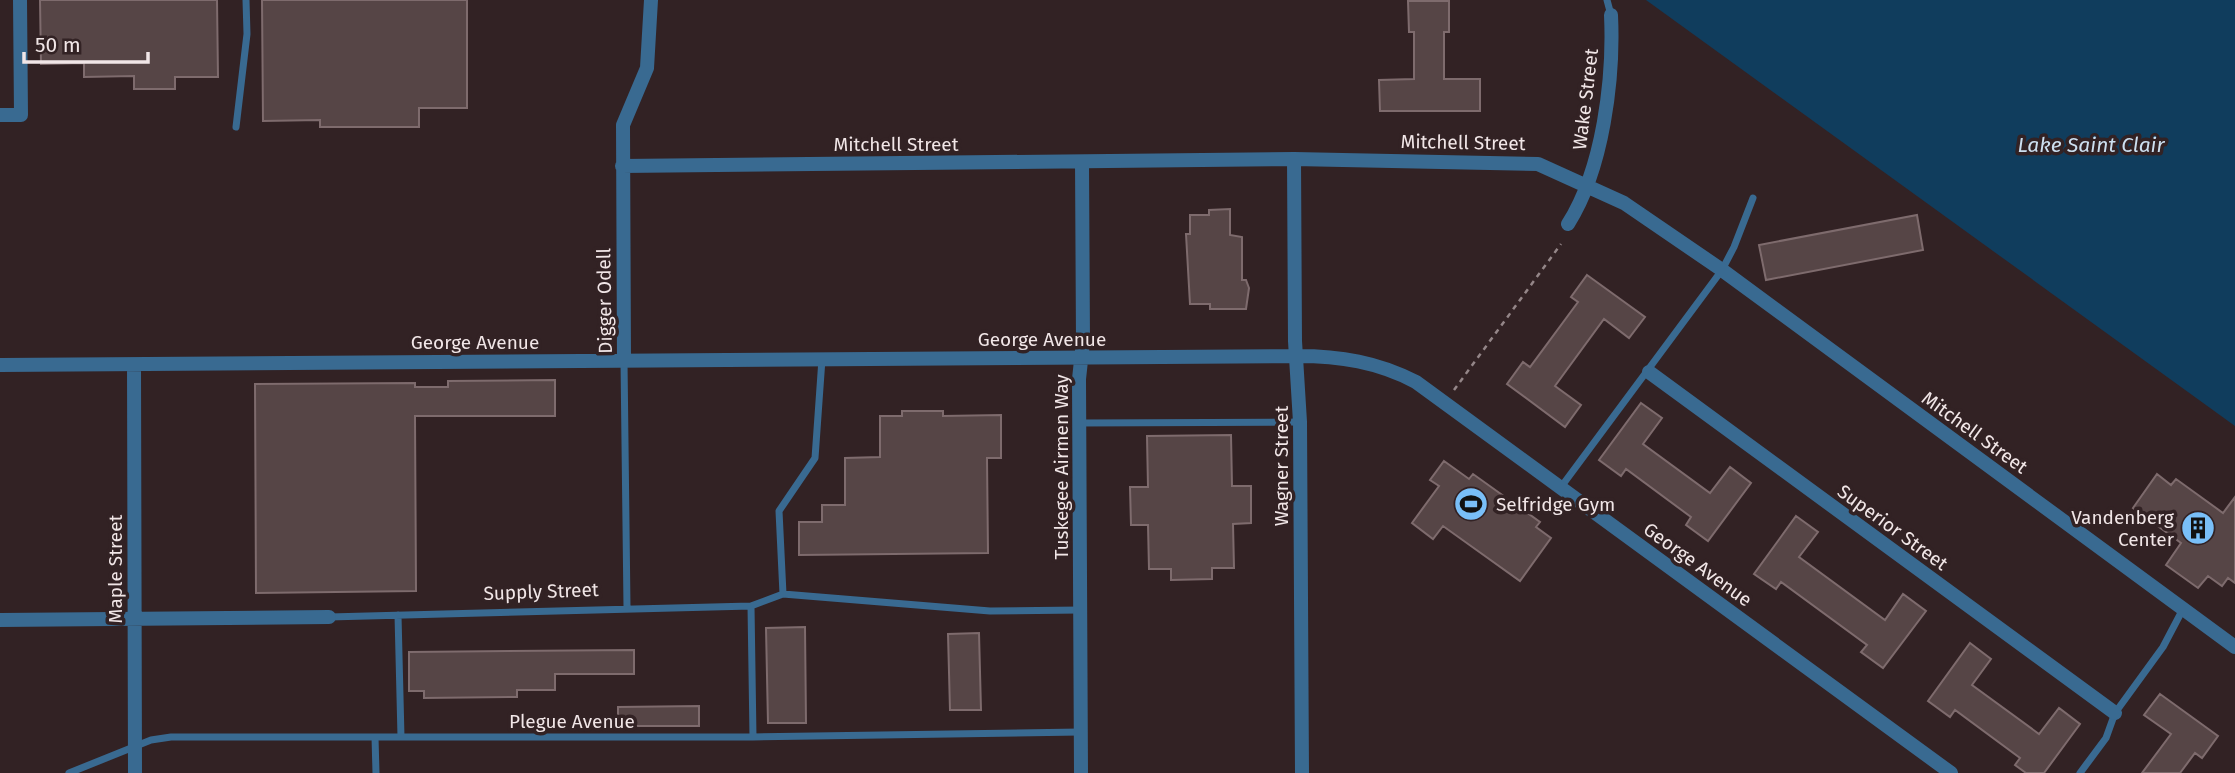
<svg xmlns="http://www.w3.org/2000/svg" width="2235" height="773" viewBox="0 0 2235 773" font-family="'Fira Sans',sans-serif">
<rect width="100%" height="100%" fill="#322224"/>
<path fill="#103d5d" d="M 1646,0 L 2235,0 L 2235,426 Z"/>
<path fill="#564546" stroke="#7e6b6d" stroke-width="2" d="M 40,0 L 217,0 L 218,77 L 175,77 L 175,89 L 134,89 L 134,76 L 84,77 L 84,63 L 41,64 Z
M 262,0 L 467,0 L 467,108 L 419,108 L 419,127 L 320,127 L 320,120 L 263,121 Z
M 1408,1 L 1449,1 L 1449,32 L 1444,32 L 1444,79 L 1480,79 L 1480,111 L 1380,111 L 1379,80 L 1414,79 L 1414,32 L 1409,32 Z
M 1230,209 L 1230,235 L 1242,237 L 1242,280 L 1246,280 L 1249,288 L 1246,309 L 1210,309 L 1210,304 L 1190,304 L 1186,234 L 1190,234 L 1190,215 L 1209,215 L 1209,210 Z
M 1917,215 L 1923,250 L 1766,280 L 1759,245 Z
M 1587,275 L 1645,317 L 1629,338 L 1604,319 L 1555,386 L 1581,405 L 1565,427 L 1507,384 L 1523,362 L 1530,367 L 1578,302 L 1571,297 Z
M 555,380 L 555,416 L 415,416 L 416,591 L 256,593 L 255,384 L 415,383 L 415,387 L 448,387 L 448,381 Z
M 1641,403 L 1662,418 L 1643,444 L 1710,493 L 1730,467 L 1751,483 L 1708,541 L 1686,525 L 1691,517 L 1626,469 L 1621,476 L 1599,460 Z
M 902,411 L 943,411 L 943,416 L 1001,415 L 1001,458 L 987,458 L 988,553 L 799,555 L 799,522 L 822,522 L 822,505 L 845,505 L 845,458 L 880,457 L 880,416 L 902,416 Z
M 1231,435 L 1232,486 L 1251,486 L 1251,523 L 1233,524 L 1234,568 L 1212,568 L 1212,579 L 1171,580 L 1171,569 L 1149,569 L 1148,525 L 1131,525 L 1130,487 L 1148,487 L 1147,436 Z
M 1444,461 L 1469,479 L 1473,474 L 1540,522 L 1536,527 L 1551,538 L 1520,581 L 1443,526 L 1433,539 L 1412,523 L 1439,486 L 1430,480 Z
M 2157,474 L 2171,485 L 2176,479 L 2223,513 L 2235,497 L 2235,583 L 2228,578 L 2222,586 L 2208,576 L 2198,588 L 2166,565 L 2181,543 L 2133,508 Z
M 1796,516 L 1818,532 L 1799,557 L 1885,620 L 1903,594 L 1926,611 L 1883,668 L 1861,652 L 1867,645 L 1781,582 L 1776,589 L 1754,574 Z
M 805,627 L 806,723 L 768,723 L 766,628 Z
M 979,633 L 981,710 L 950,710 L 948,634 Z
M 1970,643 L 1991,659 L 1972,685 L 2039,734 L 2059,708 L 2080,724 L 2044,773 L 2026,773 L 2015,765 L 2020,758 L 1955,710 L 1950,717 L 1928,701 Z
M 634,650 L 634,674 L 555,674 L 555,690 L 517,690 L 517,697 L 424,698 L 424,691 L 409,691 L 409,652 Z
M 2160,694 L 2218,736 L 2202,758 L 2195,753 L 2180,773 L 2142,773 L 2171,734 L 2144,715 Z
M 699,706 L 699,726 L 618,726 L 618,707 Z"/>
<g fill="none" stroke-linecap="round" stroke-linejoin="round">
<path stroke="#948688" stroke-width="2.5" stroke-dasharray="5 5" stroke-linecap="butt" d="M 1454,390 L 1561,244"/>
<path stroke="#396a91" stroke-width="7" d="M 1607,0 L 1611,15
M 236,127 L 247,34 L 246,0
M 624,361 L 627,607
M 1080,423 L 1300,422
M 1561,487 L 1722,270 L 1734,247 L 1753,198
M 783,594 L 779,511 L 815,458 L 822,359
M 751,606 L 753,737
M 398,615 L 401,737
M 329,617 L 751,606 L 783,594 L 990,611 L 1080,610
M 375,737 L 376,773
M 69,773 L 151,740 L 171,737 L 753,737 L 1080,732
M 2080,773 L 2106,738 L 2115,713 L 2163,647 L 2183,609"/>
<path stroke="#396a91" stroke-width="14" d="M 0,115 L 21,115 L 20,0
M 1294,159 L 1295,341 L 1300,422 L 1302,773
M 622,166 L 1294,159 L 1538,164 L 1624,203 L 1722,270 L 2235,647
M 1568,224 C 1603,169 1614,79 1611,15
M 624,361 L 623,125 L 647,68 L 651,0
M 0,365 L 1297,356 C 1340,356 1378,362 1416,382 L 1951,773
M 134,365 L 135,773
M 1649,372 L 2115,713
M 0,620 L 329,617
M 1081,773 L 1079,379 L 1083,342 L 1082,162"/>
</g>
<defs>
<g id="stadium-disc" transform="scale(1.75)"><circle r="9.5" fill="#79bff8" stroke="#322224"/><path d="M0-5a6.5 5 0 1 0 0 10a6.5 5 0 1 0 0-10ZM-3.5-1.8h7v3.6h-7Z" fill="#111"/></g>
<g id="building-disc" transform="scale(1.75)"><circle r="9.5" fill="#79bff8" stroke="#322224"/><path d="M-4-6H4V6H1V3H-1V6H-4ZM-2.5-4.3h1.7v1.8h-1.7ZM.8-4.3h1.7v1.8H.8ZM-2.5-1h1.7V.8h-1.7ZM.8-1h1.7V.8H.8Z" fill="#111"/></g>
</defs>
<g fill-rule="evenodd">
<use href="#stadium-disc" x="1471" y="504"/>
<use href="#building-disc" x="2198" y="528"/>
</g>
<g text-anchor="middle" stroke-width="7" stroke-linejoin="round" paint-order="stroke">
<g font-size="19" fill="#f1e6e7" stroke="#322224">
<text transform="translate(1585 99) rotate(-83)" y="7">Wake Street</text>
<text transform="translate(1463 142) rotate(1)" y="7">Mitchell Street</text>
<text x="896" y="151">Mitchell Street</text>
<text transform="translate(604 301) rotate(-91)" y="7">Digger Odell</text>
<text x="1042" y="346">George Avenue</text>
<text x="475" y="349">George Avenue</text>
<text transform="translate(1975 432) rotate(36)" y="7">Mitchell Street</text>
<text transform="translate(1281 466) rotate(-90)" y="7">Wagner Street</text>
<text transform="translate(1061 467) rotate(-90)" y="7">Tuskegee Airmen Way</text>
<text transform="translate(1893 527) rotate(36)" y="7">Superior Street</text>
<text transform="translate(1698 564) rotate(36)" y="7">George Avenue</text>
<text transform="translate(115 569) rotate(-90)" y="7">Maple Street</text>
<text transform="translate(541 591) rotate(-2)" y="7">Supply Street</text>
<text x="572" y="728">Plegue Avenue</text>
</g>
<g font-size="19" fill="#f1e6e7" stroke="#322224" text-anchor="start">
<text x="1496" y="511">Selfridge Gym</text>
<text x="2174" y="524" text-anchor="end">Vandenberg<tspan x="2174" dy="22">Center</tspan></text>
</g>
<g font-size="21" font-style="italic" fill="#ccdff0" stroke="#322224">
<text x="2091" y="152">Lake Saint Clair</text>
</g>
</g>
<path d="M24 52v10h124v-10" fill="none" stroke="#f1e6e7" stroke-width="3.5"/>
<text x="35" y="52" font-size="21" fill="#f1e6e7" stroke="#322224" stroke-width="5" paint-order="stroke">50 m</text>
</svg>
